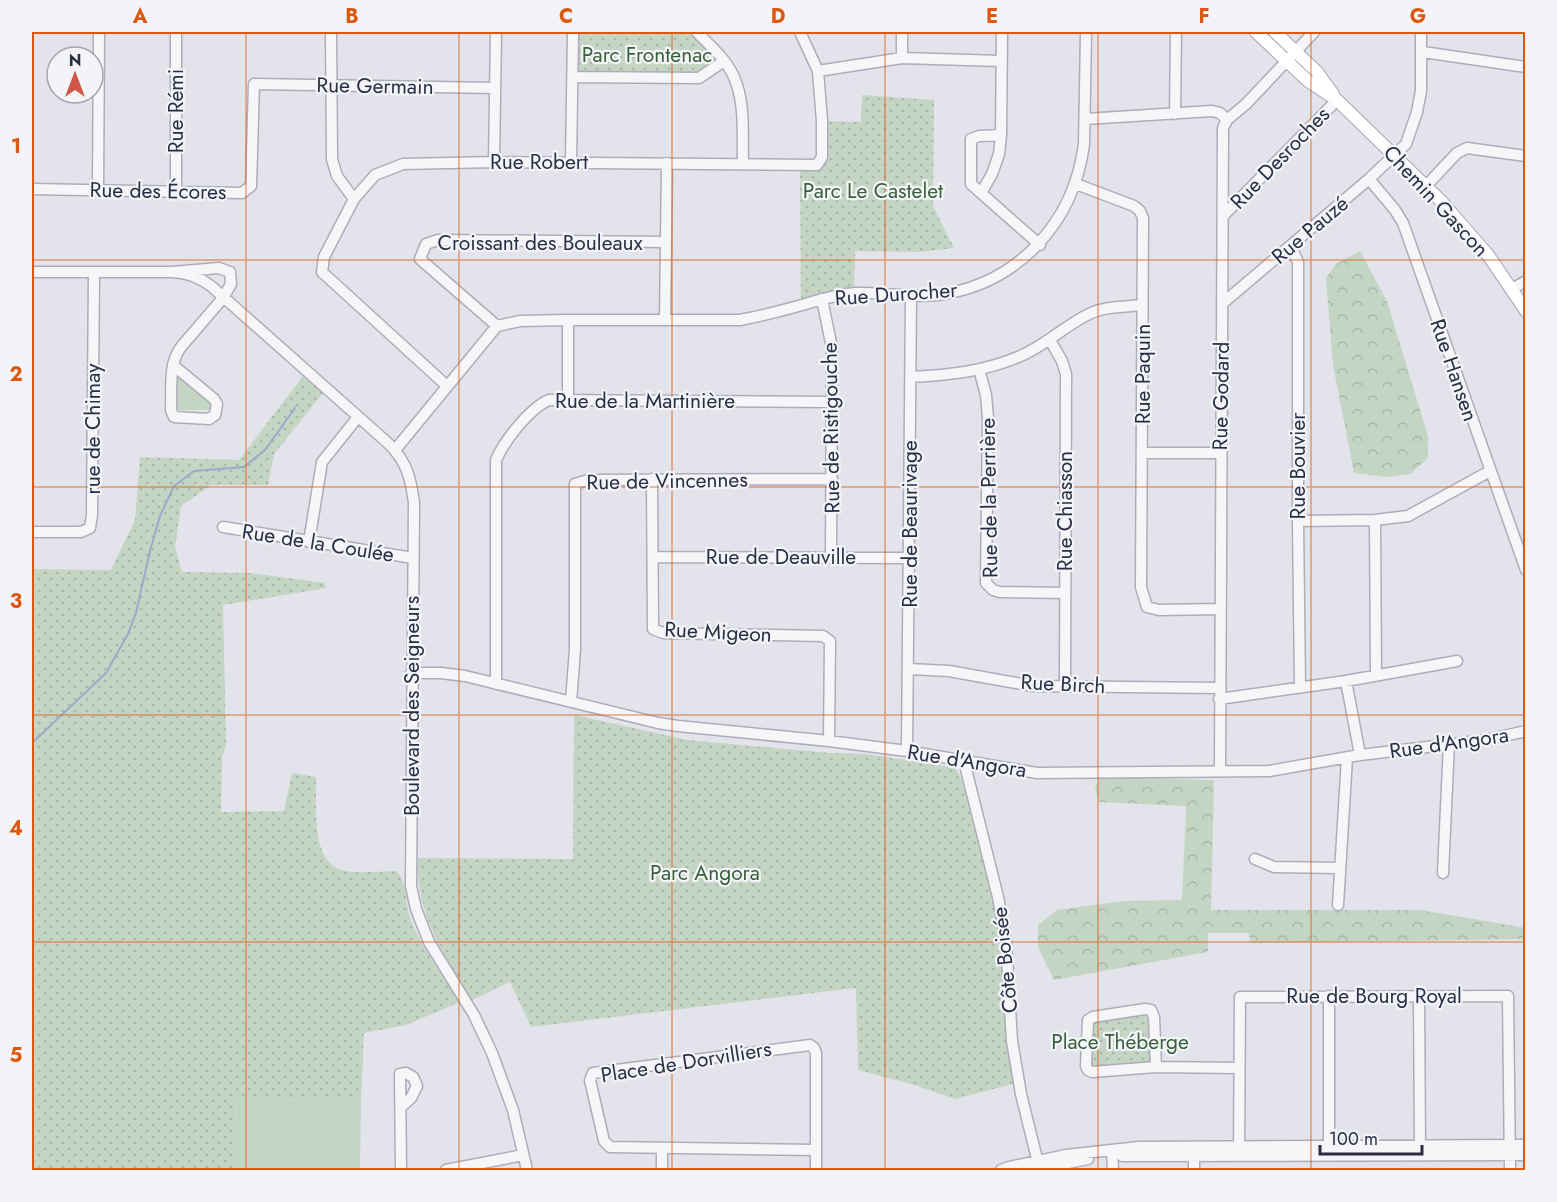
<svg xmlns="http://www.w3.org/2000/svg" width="1557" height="1202" viewBox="0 0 1557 1202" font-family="Jost,sans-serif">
<defs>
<pattern id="forest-crowns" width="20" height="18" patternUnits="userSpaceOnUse" patternTransform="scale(1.5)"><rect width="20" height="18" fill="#c4d5c4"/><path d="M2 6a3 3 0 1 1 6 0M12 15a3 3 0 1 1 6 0" fill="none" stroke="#a9b7aa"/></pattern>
<pattern id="park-dots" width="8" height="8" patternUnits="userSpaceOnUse" patternTransform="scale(1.5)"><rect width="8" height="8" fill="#c4d5c4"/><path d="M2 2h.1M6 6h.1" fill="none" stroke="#a9b7aa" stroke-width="1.8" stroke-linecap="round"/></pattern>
</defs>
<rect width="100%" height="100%" fill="#e3e4eb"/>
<path fill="#c4d5c4" d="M 178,377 L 181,377 L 211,402 L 210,410 L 180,410 L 176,408 L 177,379 Z
M 361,1099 L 360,1170 L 234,1170 L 236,1100 Z"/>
<path fill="url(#forest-crowns)" d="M 1360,251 L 1387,301 L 1428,436 L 1428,458 L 1410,474 L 1386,477 L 1354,473 L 1333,365 L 1326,278 L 1336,264 Z
M 1100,777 L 1214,780 L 1211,910 L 1421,910 L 1526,928 L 1525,939 L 1250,943 L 1249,933 L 1208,933 L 1208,952 L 1054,980 L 1038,947 L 1038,925 L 1057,910 L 1123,901 L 1182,900 L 1186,806 L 1099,802 L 1095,788 Z"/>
<path fill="url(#park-dots)" d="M 573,32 L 695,32 L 722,61 L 699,78 L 573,77 Z
M 862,95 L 934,100 L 933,206 L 954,248 L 920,252 L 855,251 L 854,293 L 801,306 L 800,165 L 817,165 L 822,121 L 861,122 Z
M 303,376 L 323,393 L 274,454 L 268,485 L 211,485 L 181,506 L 175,547 L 182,572 L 250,573 L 325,583 L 326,588 L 223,605 L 226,745 L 222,758 L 221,812 L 284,811 L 292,773 L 316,777 C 317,805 309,864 345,871 C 362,874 380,871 396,871 C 408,882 405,903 410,918 C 421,948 443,976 460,1002 L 406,1025 L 364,1033 L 361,1099 L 236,1100 L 234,1170 L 32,1170 L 32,569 L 111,570 L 135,520 L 140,457 L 239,460 Z
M 574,715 L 688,740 L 830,753 L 865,754 L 940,765 L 956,769 L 961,778 L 998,906 L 1016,1083 L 955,1099 L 911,1084 L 858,1070 L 856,988 L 531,1027 L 510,982 L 472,1000 C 444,955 415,913 418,858 L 573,859 Z
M 1151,1010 L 1156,1067 L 1092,1072 L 1088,1020 Z"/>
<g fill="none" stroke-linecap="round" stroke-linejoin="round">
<path stroke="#9ea8cb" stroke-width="2" d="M 32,743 L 106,673 L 128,634 L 136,613 L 150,551 L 160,516 L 174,486 L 194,471 L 244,467 L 265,450 L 295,408"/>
<g stroke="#acadb9" stroke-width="13">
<path id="minor" d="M 176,32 L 176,191
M 331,32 L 332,159 L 337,176 L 354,199
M 697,32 C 709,45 725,58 733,75 C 746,102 742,135 743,164
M 1002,32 L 1001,135 L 999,154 L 992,174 L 981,193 L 1040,245
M 1423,52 L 1526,67
M 902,58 L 902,32
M 818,71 L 902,58 L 1001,61
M 573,77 L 699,78 L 724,61
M 1175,114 L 1176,32
M 1085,119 L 1212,111 L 1220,113 L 1227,120
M 494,162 L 496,32
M 571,162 L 573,32
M 1369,179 L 1395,210 L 1403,223 L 1526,570
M 1076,184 L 1134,206 L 1140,211 L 1143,218 L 1141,587 L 1147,607 L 1159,610 L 1219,609
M 1426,186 L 1457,153 L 1467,148 L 1526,156
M 32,189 L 242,193 L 251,186 L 254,84 L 495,88
M 98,190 L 99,32
M 981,193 L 971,184 L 971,139 L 979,136 L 1001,135
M 1223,216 L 1337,100
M 1291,247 L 1298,262 L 1298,521 L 1300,687
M 32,272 L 172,272 L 219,268 L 230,272 L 231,284 L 223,298 L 181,347 C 168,364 172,389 171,410 L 174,417 L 209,419 L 215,415 L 217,404 L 214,399 L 173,365
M 172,272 C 188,273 198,277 211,286 L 389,444 C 407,462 411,479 414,503 L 411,886 L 416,909 L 429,942 L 474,1015 L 492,1053 L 513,1110 L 527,1170
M 1512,289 L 1526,281
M 822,299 L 832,348 L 831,557
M 1223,303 L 1369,179 L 1406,144 L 1417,112 L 1421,91 L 1421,32
M 568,320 L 568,401
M 665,320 L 667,163
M 497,326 L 420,259 L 426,244 L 438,240 L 666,242
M 1050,340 L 1062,361 L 1066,374 L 1065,687
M 979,369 L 986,395 L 988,418 L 986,583 L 993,590 L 1000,592 L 1065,593
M 911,377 C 948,375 982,372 1018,357 C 1044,347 1064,326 1089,314 C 1105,306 1125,307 1142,305
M 447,386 L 322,272 L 324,257 L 354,199 L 375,175 L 403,164 L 494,162 L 817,165 L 822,157 L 822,121 L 818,71 L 800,32
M 395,450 L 497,326 L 520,321 L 568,320 L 740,320 C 761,316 781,311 802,305 C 819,300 838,294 855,293 C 883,292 910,298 937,295 C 1017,285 1074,223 1084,144 L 1086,32
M 1143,453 L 1220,453
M 652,479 L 653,629 L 663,633 L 823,636 L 830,641 L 829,741
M 1375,520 L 1376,675
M 1298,521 L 1375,520 L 1408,516 L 1490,471
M 223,527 L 413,558
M 32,532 L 81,532 L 90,528 L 92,515 L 94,272
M 309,542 L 322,462 L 358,417
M 653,557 L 909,558
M 909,669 L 949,671 L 1033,686 L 1219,688
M 411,673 L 441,673 L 465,676 L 658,723 L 678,726 L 829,741 L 907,751 L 1037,773 L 1269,771 L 1360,755 L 1486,740 L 1526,731
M 1346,681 L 1360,755
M 496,684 L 496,460 C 504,441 530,408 549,400 L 831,402
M 1219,699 L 1346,681 L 1457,661
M 571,702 L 575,649 L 575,484 L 588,480 L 832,479
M 907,751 L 911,296
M 964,761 L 998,897 L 1006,941 L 1012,1041 L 1021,1094 L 1039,1167
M 1220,770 L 1223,128 L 1227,120 L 1246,104 L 1314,32
M 1255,859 L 1274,867 L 1340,868
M 1443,873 L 1449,743
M 1338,905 L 1347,758
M 1419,995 L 1420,1152
M 1156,1067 L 1154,1017 L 1151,1010 L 1145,1009 L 1093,1017 L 1088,1020 L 1086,1066 L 1088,1070 L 1092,1072 L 1156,1067 L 1239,1068
M 401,1107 L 411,1098 L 417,1086 L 413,1077 L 406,1073 L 400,1074 L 401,1170
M 1112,1150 L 1113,1170
M 1194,1150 L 1194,1170
M 1329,1152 L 1329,996
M 1122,1156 L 1526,1155
M 1239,1156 L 1240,997 L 1508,996 L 1510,1170
M 446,1170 L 523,1155
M 662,1170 L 662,1149
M 816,1170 L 816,1053 L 814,1048 L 810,1045 L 593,1073 L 590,1080 L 604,1141 L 610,1147 L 816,1150
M 1001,1170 L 1009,1167 L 1066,1155 L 1139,1147 L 1526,1145
M 1033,1170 L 1088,1159"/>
</g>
<g stroke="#a2a5b7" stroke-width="14">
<path id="major" d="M 1256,32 L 1308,81 L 1337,100 L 1441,201 L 1488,255 L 1526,311
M 1275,32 L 1317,72 L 1333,94"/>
</g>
<use href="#minor" stroke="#f6f6f9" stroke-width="10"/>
<use href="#major" stroke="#fff" stroke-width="12"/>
</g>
<path fill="none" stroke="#de570f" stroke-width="1.5" stroke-opacity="0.55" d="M 246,32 L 246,1170M 459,32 L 459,1170M 672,32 L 672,1170M 885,32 L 885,1170M 1098,32 L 1098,1170M 1311,32 L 1311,1170M 32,260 L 1526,260M 32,487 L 1526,487M 32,715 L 1526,715M 32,942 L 1526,942"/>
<g text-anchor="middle" stroke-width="4.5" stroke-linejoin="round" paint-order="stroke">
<g font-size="21" fill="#385f3a" stroke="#f3f4f8">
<text x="647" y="62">Parc Frontenac</text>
<text x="873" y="198">Parc Le Castelet</text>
<text x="705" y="880">Parc Angora</text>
<text x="1120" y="1049">Place Théberge</text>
</g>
<g font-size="21" fill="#2a2d44" stroke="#f3f4f8">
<text transform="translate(375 86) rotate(1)" y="7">Rue Germain</text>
<text transform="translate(176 111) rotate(-90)" y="7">Rue Rémi</text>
<text transform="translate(1280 158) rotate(-46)" y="7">Rue Desroches</text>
<text x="539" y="169">Rue Robert</text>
<text transform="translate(158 191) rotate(1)" y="7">Rue des Écores</text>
<text transform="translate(1436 201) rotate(47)" y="7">Chemin Gascon</text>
<text transform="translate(1310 230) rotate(-40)" y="7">Rue Pauzé</text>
<text x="540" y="250">Croissant des Bouleaux</text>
<text transform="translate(896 294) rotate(-4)" y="7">Rue Durocher</text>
<text transform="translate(1454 370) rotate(71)" y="7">Rue Hansen</text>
<text transform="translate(1143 374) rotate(-90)" y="7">Rue Paquin</text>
<text transform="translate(1221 396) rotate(-89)" y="7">Rue Godard</text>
<text x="645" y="408">Rue de la Martinière</text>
<text transform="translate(831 428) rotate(-91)" y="7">Rue de Ristigouche</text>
<text transform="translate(93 429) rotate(-90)" y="7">rue de Chimay</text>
<text transform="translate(1298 466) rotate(-90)" y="7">Rue Bouvier</text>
<text transform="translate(667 481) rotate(-1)" y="7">Rue de Vincennes</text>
<text transform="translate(989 498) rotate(-91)" y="7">Rue de la Perrière</text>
<text transform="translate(1065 511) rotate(-90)" y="7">Rue Chiasson</text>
<text transform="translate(910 524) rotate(-90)" y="7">Rue de Beaurivage</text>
<text transform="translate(318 543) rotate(9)" y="7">Rue de la Coulée</text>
<text x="781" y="564">Rue de Deauville</text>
<text transform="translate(718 632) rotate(3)" y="7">Rue Migeon</text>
<text transform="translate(1063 684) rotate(3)" y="7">Rue Birch</text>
<text transform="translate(412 706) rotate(-90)" y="7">Boulevard des Seigneurs</text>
<text transform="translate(1449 743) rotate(-8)" y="7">Rue d'Angora</text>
<text transform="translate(967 761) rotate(9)" y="7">Rue d'Angora</text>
<text transform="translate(1005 960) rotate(-96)" y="7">Côte Boisée</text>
<text x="1374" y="1003">Rue de Bourg Royal</text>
<text transform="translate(686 1062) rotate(-9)" y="7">Place de Dorvilliers</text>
</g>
</g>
<rect width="1557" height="1202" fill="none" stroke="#f3f4f8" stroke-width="66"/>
<g transform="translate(75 75)"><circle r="28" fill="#f3f4f8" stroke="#a3a4b0" stroke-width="1.5"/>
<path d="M0-4.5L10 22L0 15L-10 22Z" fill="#d05748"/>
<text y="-9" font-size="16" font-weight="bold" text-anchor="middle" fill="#2a2d44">N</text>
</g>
<path d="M1320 1145v9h102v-9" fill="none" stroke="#2a2d44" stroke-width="3"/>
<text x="1329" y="1145" font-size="18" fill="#2a2d44" stroke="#f3f4f8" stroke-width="4.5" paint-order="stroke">100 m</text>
<rect x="33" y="33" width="1491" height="1136" fill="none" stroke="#de570f" stroke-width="2"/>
<g font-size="20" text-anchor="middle" font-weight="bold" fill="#de570f">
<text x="140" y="23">A</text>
<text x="352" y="23">B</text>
<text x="566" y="23">C</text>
<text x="778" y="23">D</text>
<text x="992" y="23">E</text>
<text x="1204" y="23">F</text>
<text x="1418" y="23">G</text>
<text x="16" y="153">1</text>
<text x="16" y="381">2</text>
<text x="16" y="608">3</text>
<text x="16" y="835">4</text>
<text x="16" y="1062">5</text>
</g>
</svg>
